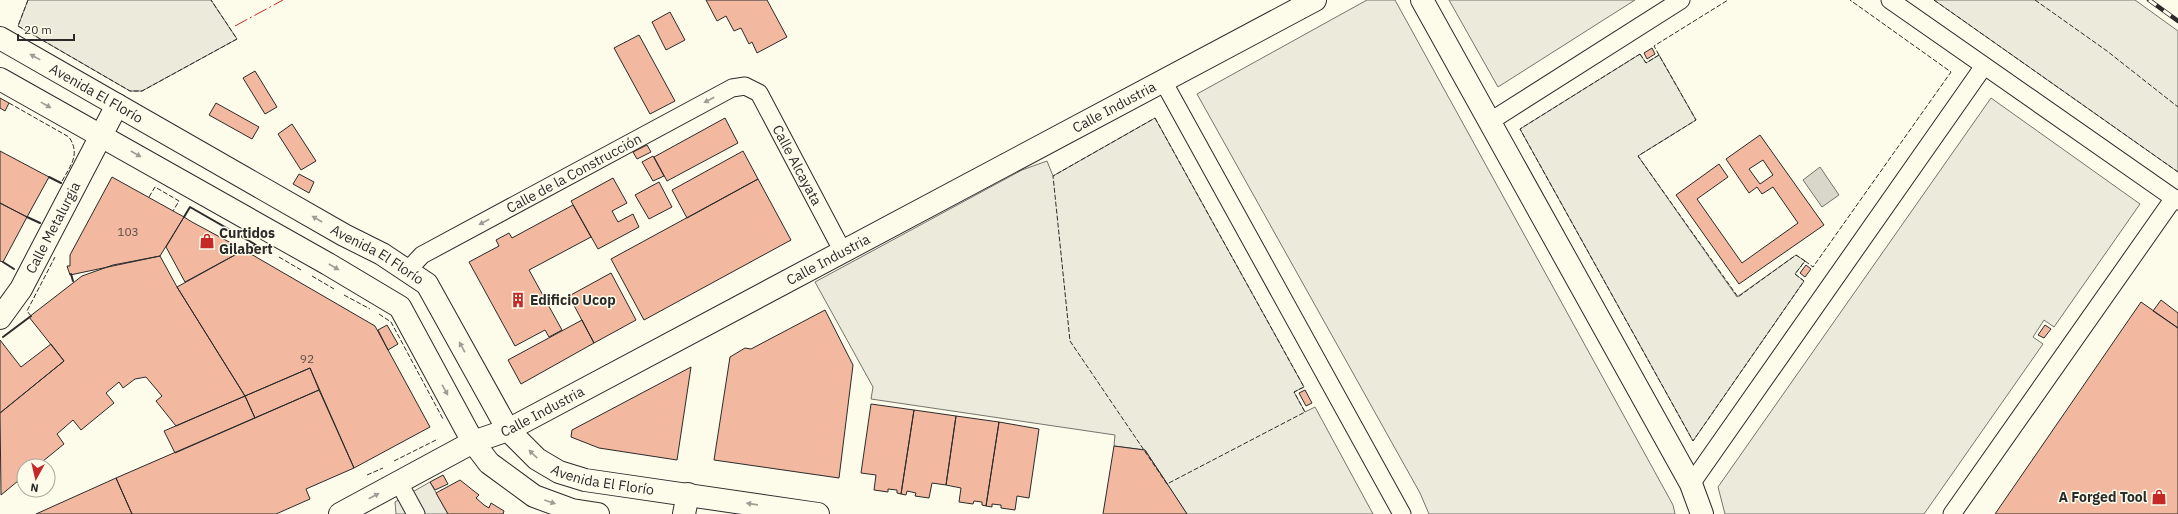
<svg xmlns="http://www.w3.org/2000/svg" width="2178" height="514" viewBox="0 0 2178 514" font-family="'IBM Plex Sans',sans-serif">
<rect width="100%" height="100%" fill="#fdfbea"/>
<path fill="#ecebdb" stroke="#74746e" d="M 28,0 L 211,0 L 237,39 L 142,91 L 130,91 L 18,26 Z
M 1367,0 L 1395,0 L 1673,505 L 1675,514 L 1429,514 L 1420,493 L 1197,94 Z
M 1449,0 L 1635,0 L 1498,87 Z
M 1934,0 L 2135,0 L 2178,31 L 2178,172 Z
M 1640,54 L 1646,63 L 1659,55 L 1696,120 L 1638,156 L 1737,297 L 1796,255 L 1805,261 L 1795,274 L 1804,281 L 1693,441 L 1520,129 Z
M 1991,98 L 2140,204 L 2054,327 L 2044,320 L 2033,337 L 2043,344 L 1924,514 L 1725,514 L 1718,487 Z
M 1155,118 L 1304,387 L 1294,392 L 1305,412 L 1315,407 L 1373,514 L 1187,514 L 1145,450 L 1114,446 L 1115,435 L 871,399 L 873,387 L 815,282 L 1022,170 L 1047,161 L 1053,176 Z
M 430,482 L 448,514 L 396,514 L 395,502 Z"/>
<path fill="#d8d7c9" stroke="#74746e" d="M 1820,167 L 1839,195 L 1822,207 L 1803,180 Z"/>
<path fill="#f2b8a0" stroke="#2b2b2b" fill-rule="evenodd" d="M 706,0 L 767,0 L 787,37 L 757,53 L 752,42 L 749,44 L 741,28 L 734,31 L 726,16 L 717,21 Z
M 670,12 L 685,40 L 666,50 L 652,22 Z
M 639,35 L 675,101 L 650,114 L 614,48 Z
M 1652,48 L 1655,54 L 1647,59 L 1644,53 Z
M 255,71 L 277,107 L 265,114 L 243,78 Z
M 0,98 L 9,103 L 5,111 L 0,108 Z
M 216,103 L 259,127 L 252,139 L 209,115 Z
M 725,118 L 738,143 L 667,181 L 654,157 Z
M 292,124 L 316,161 L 301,170 L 278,134 Z
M 1760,135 L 1824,225 L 1739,284 L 1676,195 L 1719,164 L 1728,177 L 1697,199 L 1742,263 L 1798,223 L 1773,187 L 1762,194 L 1757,187 L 1749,193 L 1726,159 ZM 1763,160 L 1773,175 L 1760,184 L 1749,169 Z
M 647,145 L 651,152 L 637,159 L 633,152 Z
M 0,151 L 49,177 L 27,217 L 0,203 Z
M 743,151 L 758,179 L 687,218 L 672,190 Z
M 653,156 L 664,176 L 653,181 L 642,162 Z
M 299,174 L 314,182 L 309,193 L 293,184 Z
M 112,177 L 184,217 L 160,256 L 70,275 L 67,266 L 70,266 L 70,255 Z
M 613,178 L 627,203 L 612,211 L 618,222 L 633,214 L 639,227 L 598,249 L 571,201 Z
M 758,179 L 791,240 L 644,320 L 611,259 Z
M 659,182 L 672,207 L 649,219 L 635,195 Z
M 0,203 L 27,217 L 3,262 L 0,261 Z
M 573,205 L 591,237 L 529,270 L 562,330 L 549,337 L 545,330 L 515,346 L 469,262 L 499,246 L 496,240 L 509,233 L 512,238 Z
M 184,217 L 192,222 L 244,250 L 185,282 L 166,247 Z
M 244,250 L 375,326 L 430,427 L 354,468 L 310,368 L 245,396 L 177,287 Z
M 160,256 L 177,287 L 245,396 L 176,426 L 156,401 L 162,396 L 146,377 L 135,379 L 123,388 L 119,382 L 106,393 L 114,403 L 81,430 L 73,420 L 57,434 L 64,444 L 37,466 L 24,466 L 24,476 L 1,495 L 0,413 L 64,361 L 29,317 L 82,276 L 113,265 Z
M 1806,265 L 1811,269 L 1805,277 L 1800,273 Z
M 611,273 L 636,320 L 594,343 L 569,296 Z
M 2161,300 L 2178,313 L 2178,328 L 2153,311 Z
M 2141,302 L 2178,328 L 2178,514 L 1995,514 Z
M 825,310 L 853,365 L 839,478 L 714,460 L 730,357 L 745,348 L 751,349 Z
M 582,320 L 594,343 L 521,384 L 508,360 Z
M 387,325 L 398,344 L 388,350 L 378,330 Z
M 2045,325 L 2051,329 L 2044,338 L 2038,335 Z
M 0,340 L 21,367 L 51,344 L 64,361 L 0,413 Z
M 691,367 L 677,460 L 599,448 L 571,437 L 572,430 Z
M 310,368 L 319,390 L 255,418 L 245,396 Z
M 319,390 L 354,468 L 306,489 L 310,499 L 276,514 L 132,514 L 116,478 Z
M 1305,390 L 1312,403 L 1306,406 L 1299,393 Z
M 245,396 L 255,418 L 175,453 L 164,431 Z
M 871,404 L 914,410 L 901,494 L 897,493 L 897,490 L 888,489 L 888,492 L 874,490 L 876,475 L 861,473 Z
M 914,410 L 956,416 L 946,485 L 932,483 L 929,498 L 915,496 L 916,493 L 907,491 L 906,495 L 901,494 Z
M 956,416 L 999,422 L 986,506 L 982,505 L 982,502 L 974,501 L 973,504 L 959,502 L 961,488 L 946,485 Z
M 999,422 L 1039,429 L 1029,498 L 1017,496 L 1015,510 L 1001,508 L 1001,505 L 992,504 L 992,507 L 986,506 Z
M 1114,446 L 1145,450 L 1187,514 L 1103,514 Z
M 443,475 L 448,484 L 435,490 L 430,482 Z
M 116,478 L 132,514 L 36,514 Z
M 460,480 L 479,495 L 476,498 L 484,505 L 489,508 L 491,503 L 504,511 L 503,514 L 448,514 L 436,493 Z"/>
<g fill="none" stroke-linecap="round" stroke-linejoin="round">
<g stroke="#2b2b2b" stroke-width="19">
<g id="street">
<path d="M 1890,0 L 2178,201"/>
<path d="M 1163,81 L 1402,514"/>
<path d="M 1489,122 L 1681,0"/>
<path id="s1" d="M 408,270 L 422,255 L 732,88 L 745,86 L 759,93 L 842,250"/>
<path d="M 399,483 L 416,514"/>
<path d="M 1691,484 L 1984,66"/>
<path d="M 1952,514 L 2174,198"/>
</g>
</g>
<g stroke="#2b2b2b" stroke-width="24">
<g id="secondary">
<path d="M 1422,0 L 1691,484 L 1702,514"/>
<path id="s2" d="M 0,38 L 344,235 L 382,254 L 427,284 L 508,430 L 537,459 L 559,472 L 585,480 L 818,514"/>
<path d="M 0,79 L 328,264 L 400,307 L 473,442 L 489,463 L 534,496 L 572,510 L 598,514"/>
<path id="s3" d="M 0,318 L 21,289 L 117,105"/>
<path id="s4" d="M 340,514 L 473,442 L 508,430 L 1315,0"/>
<path d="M 684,514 L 688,494"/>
</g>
</g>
<use href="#street" stroke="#fdfbea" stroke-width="17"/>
<use href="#secondary" stroke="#fdfbea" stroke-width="22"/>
<g stroke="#2b2b2b" stroke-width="4.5">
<path id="rail" d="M 2149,0 L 2178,21"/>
</g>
<use href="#rail" stroke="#fdfbea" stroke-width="3" stroke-dasharray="9" stroke-linecap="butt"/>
<path stroke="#2b2b2b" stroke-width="1" stroke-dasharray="5 2" stroke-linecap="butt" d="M 28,0 L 18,26 L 130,91 L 142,91 L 237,39 L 211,0
M 1934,0 L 2178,172
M 2035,0 L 2107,51 L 2178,107
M 1640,54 L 1646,63 L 1659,55 L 1696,120 L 1638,156 L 1738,297 L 1796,255 L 1805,261 L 1795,274 L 1804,281 L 1693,441 L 1520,129 Z
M 1659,55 L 1654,46 L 1728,0
M 9,103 L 69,137 C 81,155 70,166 61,183
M 1155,118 L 1304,387 L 1294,392 L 1305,412 L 1167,484 L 1070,341 L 1053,176 Z
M 149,197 L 155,187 L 179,201 L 173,211
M 256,245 L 268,251
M 279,257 L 301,270
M 1805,261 L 1813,267 L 1951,72 L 1850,0
M 312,276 L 334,289
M 344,295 L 370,309
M 379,314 L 391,322 L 443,419
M 31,316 L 27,311 L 55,257
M 394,461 L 438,439
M 367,475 L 383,468"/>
<path stroke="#2b2b2b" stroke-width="2" d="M 49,177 L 61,183
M 27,217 L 40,223
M 184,217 L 190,207 L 256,245 L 244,250
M 3,262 L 14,269
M 71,274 L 73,281
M 3,337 L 31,316"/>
<path stroke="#c62828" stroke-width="1" stroke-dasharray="14 3 2 3" stroke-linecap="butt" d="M 235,26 L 283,0"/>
</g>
<defs><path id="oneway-solid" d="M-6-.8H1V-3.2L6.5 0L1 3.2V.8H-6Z"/></defs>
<g fill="#9e9d94">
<use href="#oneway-solid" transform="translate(35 57) rotate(-151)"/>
<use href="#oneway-solid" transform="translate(709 100) rotate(152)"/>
<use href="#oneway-solid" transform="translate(46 105) rotate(29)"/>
<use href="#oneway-solid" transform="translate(136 154) rotate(30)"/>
<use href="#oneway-solid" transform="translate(317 219) rotate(-150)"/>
<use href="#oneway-solid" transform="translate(484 222) rotate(152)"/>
<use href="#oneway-solid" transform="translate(334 267) rotate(30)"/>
<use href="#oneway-solid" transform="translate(462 347) rotate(-119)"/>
<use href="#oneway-solid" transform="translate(445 390) rotate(61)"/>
<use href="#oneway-solid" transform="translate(533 454) rotate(-136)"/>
<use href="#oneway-solid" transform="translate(374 496) rotate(-28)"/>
<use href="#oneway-solid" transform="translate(550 502) rotate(19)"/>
<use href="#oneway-solid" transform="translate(752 504) rotate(-172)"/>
</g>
<defs>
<g id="shop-bare" transform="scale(1.2)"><path d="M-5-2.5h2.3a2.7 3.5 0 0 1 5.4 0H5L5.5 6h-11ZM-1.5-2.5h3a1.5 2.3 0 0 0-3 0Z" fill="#c62828" stroke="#fdfbea" stroke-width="2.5" paint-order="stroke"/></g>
<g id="building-bare" transform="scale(1.2)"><path d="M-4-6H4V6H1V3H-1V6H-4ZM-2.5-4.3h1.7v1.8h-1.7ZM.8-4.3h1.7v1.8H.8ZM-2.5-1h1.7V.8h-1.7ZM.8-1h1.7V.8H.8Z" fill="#c62828" stroke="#fdfbea" stroke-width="2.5" paint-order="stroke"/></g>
</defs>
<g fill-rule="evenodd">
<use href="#shop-bare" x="207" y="241"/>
<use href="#building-bare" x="518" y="300"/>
<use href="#shop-bare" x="2159" y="497"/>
</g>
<g text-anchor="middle" stroke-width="3" stroke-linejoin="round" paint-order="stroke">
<g font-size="12" fill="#5d4e48">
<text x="128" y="236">103</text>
<text x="307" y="363">92</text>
</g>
<g font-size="14" fill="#2b2b2b" stroke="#fdfbea">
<text dy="5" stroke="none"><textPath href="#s2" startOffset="111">Avenida El Florío</textPath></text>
<text dy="5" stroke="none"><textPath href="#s4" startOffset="875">Calle Industria</textPath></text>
<text dy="5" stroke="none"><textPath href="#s1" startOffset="483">Calle Alcayata</textPath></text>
<text dy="5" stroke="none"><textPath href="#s1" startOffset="193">Calle de la Construcción</textPath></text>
<text dy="5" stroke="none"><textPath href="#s3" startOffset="105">Calle Metalurgia</textPath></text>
<text dy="5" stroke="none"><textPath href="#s2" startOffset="435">Avenida El Florío</textPath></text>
<text dy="5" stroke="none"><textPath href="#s4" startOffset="551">Calle Industria</textPath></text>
<text dy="5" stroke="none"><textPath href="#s4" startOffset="227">Calle Industria</textPath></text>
<text dy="5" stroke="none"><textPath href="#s2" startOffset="771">Avenida El Florío</textPath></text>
</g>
<g font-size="14" font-weight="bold" fill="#2b2b2b" stroke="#fdfbea" text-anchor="start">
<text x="219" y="238">Curtidos<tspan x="219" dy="16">Gilabert</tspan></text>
<text x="530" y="305">Edificio Ucop</text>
<text x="2147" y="502" text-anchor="end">A Forged Tool</text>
</g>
</g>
<g transform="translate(36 478) rotate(188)"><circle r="19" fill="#fdfbea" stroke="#a9a89e"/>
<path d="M0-3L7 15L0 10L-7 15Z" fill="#c62828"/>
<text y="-6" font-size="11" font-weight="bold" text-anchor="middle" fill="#2b2b2b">N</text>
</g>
<path d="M18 34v6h56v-6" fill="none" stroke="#2b2b2b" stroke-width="2"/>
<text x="24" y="34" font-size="12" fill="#2b2b2b" stroke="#fdfbea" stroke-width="3" paint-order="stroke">20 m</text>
</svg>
